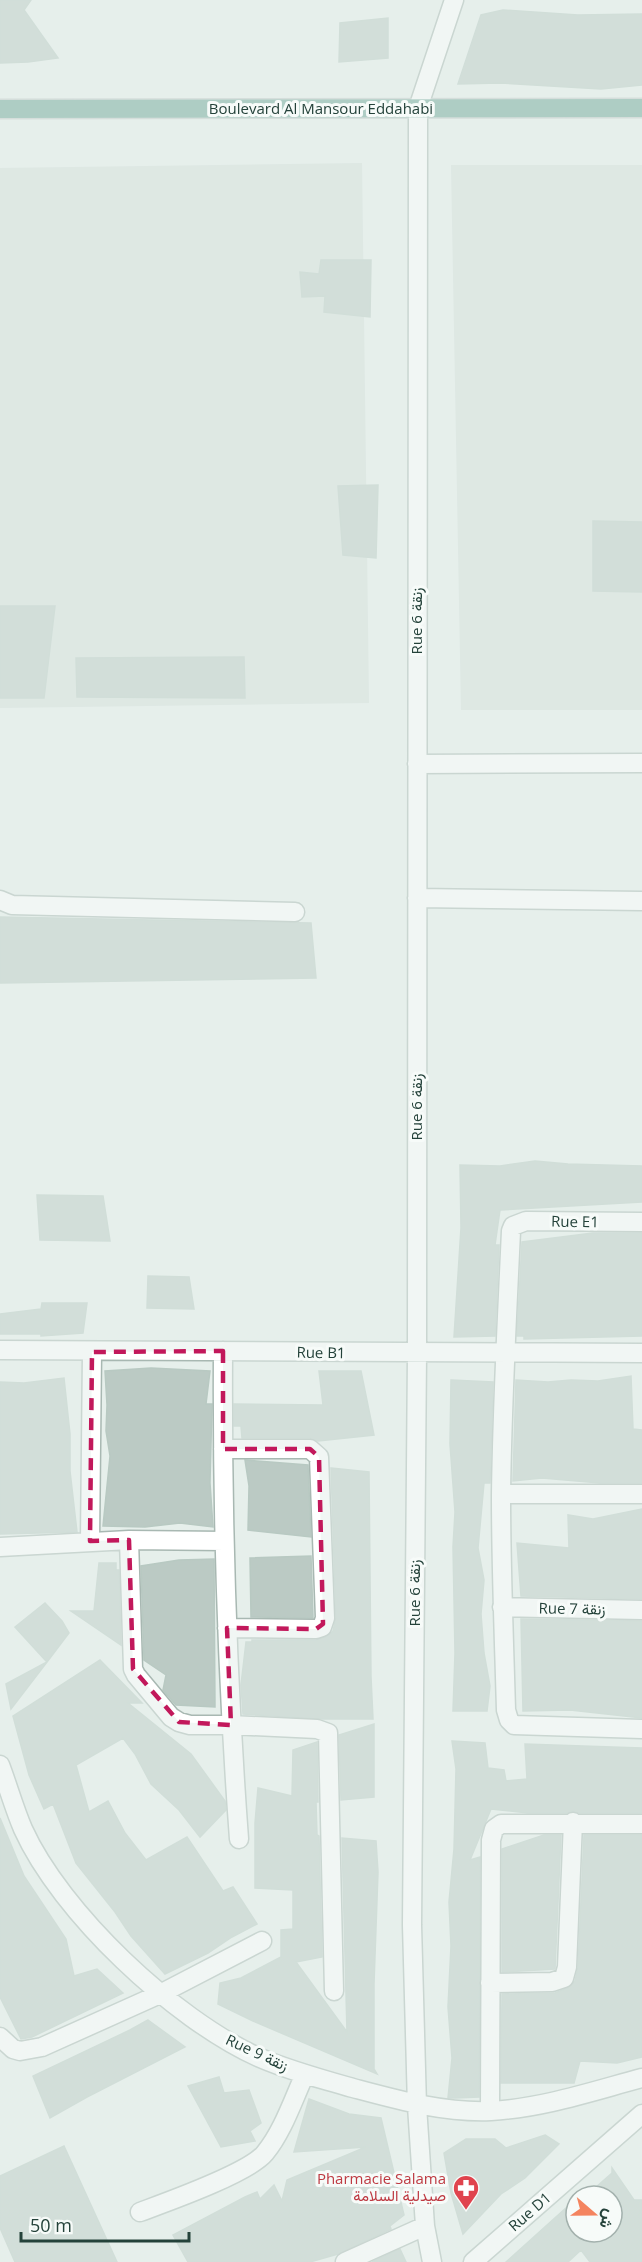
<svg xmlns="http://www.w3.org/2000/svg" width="642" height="2262" viewBox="0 0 642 2262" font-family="'Open Sans',Vazirmatn,sans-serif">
<rect width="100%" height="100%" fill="#e6efeb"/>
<path fill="#d4dfda" d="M 362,163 L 369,703 L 0,708 L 0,168 Z
M 451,165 L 642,165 L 642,710 L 461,710 Z"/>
<path fill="#bbcac4" stroke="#b8c9c2" stroke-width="1.5" d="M 0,0 L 31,0 L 24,10 L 58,58 L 28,62 L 0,63 Z
M 503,10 L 578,15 L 642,14 L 642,85 L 601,89 L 500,83 L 458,84 L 481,15 Z
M 388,18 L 388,58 L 339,62 L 340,23 Z
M 321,260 L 371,260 L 370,317 L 324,312 L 325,296 L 302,297 L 300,272 L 319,274 Z
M 378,485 L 376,558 L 343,555 L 338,486 Z
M 593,521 L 642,522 L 642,592 L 593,591 Z
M 0,606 L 55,606 L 44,698 L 0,698 Z
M 244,657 L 245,698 L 77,697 L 76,658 Z
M 0,917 L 311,923 L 316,978 L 0,983 Z
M 535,1161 L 568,1164 L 642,1166 L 642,1202 L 500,1210 L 495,1245 L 499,1245 L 495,1336 L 454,1337 L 461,1228 L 460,1165 L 500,1166 Z
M 37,1195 L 103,1196 L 110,1241 L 40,1240 Z
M 593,1233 L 642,1233 L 642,1336 L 524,1339 L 524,1336 L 517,1336 L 522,1242 Z
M 148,1276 L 189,1277 L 194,1309 L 147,1308 Z
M 42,1303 L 87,1303 L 83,1333 L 41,1336 L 41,1334 L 0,1334 L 0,1314 L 41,1309 Z
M 151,1368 L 210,1371 L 206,1404 L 212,1404 L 210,1483 L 213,1527 L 180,1523 L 145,1527 L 103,1526 L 110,1456 L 106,1431 L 107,1405 L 105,1371 Z
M 319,1371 L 361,1371 L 374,1435 L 318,1441 L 310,1438 L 242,1438 L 241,1426 L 234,1426 L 234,1404 L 323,1405 Z
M 631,1376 L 633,1429 L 642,1430 L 642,1483 L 600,1483 L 542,1478 L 513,1481 L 516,1380 L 548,1382 L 571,1380 L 598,1381 Z
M 64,1378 L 70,1434 L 70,1471 L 77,1532 L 0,1534 L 0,1382 L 24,1383 Z
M 451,1380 L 493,1382 L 490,1483 L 484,1483 L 478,1548 L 484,1580 L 481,1614 L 484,1653 L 490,1686 L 487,1711 L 453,1711 L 455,1653 L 453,1547 L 455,1512 L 450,1444 Z
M 245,1460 L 308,1465 L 311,1537 L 248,1530 L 249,1486 Z
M 331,1468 L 369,1472 L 371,1677 L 373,1719 L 323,1719 L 243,1714 L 241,1685 L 246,1642 L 252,1642 L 252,1640 L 316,1640 L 326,1637 L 333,1631 L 336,1618 Z
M 642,1509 L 642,1599 L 521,1596 L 517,1543 L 569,1548 L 568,1515 L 593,1519 Z
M 311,1556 L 313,1618 L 251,1617 L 250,1558 Z
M 214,1559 L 215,1707 L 176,1705 L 163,1690 L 166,1675 L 144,1660 L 141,1566 L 179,1560 Z
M 99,1563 L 116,1563 L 116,1570 L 119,1570 L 121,1645 L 71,1611 L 94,1611 Z
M 45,1603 L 62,1621 L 69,1633 L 47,1662 L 15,1627 Z
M 521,1619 L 642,1621 L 642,1718 L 570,1710 L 523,1711 Z
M 100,1660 L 142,1703 L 128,1703 L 191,1754 L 225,1801 L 226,1810 L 200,1837 L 179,1810 L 151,1784 L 135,1754 L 123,1738 L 76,1765 L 89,1812 L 108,1801 L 125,1833 L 146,1860 L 187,1837 L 223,1891 L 233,1887 L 257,1924 L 232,1937 L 208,1953 L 165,1974 L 131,1936 L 115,1912 L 76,1863 L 53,1804 L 44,1809 L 29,1775 L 13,1716 Z
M 47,1662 L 11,1709 L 6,1684 Z
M 374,1724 L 374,1797 L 341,1800 L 339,1735 Z
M 452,1741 L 485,1743 L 488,1768 L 504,1770 L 506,1781 L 527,1779 L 525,1744 L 642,1748 L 642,1813 L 579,1813 L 573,1811 L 567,1813 L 528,1813 L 491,1809 L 470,1860 L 480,1857 L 479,2097 L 455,2098 L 448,2098 L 452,2058 L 448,2007 L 451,1946 L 449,1902 L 454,1849 L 456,1769 Z
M 317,1742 L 318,1802 L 316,1802 L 317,1835 L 319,1836 L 322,1957 L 296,1962 L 347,2032 L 342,1838 L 376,1841 L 378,1872 L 374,1984 L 374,2069 L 377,2074 L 253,2021 L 218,2004 L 220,1983 L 241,1978 L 281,1957 L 281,1930 L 293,1929 L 293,1890 L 255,1888 L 255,1823 L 258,1788 L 292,1796 L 293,1750 Z
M 0,1818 L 24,1876 L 66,1939 L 74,1976 L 97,1969 L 123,1993 L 32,2037 L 21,2039 L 0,1997 Z
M 544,1835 L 561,1835 L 555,1969 L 502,1972 L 502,1849 Z
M 584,1835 L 642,1835 L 642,2057 L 617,2063 L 580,2061 L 574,2083 L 501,2083 L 502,1994 L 555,1993 L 568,1988 L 575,1981 L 578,1968 Z
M 148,2020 L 185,2047 L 87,2097 L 50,2118 L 33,2076 L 130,2030 Z
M 219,2077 L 224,2093 L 249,2090 L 261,2123 L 250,2131 L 255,2141 L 221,2147 L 188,2086 Z
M 309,2099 L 349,2114 L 381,2118 L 404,2215 L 390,2226 L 391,2229 L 338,2254 L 310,2262 L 188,2262 L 173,2235 L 245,2197 L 257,2192 L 260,2199 L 274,2185 L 282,2201 L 287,2180 L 366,2147 L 294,2152 Z
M 545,2135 L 559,2144 L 525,2178 L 501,2194 L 463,2234 L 451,2193 L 444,2153 L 466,2139 L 495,2139 L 506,2148 Z
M 64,2146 L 117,2262 L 15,2262 L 0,2228 L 0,2176 Z
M 612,2168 L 634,2200 L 642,2200 L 642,2262 L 590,2262 L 581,2250 L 568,2262 L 506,2262 L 576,2199 L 576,2232 L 612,2232 L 612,2196 L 586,2196 L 612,2173 Z
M 400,2249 L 406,2262 L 372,2262 Z"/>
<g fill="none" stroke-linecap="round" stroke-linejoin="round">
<g stroke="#a8b8b2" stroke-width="21">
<path id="minor" d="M 417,764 L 642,763
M 417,898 L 642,901
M 0,900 L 12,905 L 295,912
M 642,1222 L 526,1221 L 513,1226 L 511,1231 C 507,1319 502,1407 501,1496 C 501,1567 504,1639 506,1710 L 509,1720 L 514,1725 L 642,1729
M 0,1350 L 642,1353
M 223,1351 C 222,1514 227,1677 239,1839
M 223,1449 L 310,1449 L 319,1457 L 325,1618 L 322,1627 L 316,1629 L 227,1628
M 501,1494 L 642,1494
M 129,1540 L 133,1669 L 136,1675 L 171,1717 L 179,1722 L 190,1725 L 231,1725 L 317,1729 L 328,1733 L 334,1991
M 90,1541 L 92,1352
M 0,1547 L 129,1540 L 224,1541
M 502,1607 L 642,1610
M 0,1765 C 8,1786 14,1808 23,1829 C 61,1913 174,2019 258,2057 C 288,2070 321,2079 353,2088 C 398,2100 444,2113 491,2111 C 543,2108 593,2091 642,2078
M 490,1983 L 552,1982 L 564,1978 L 567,1967 L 573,1822
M 0,2037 L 13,2049 L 20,2051 L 42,2047 L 160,1994 L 262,1941
M 490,2111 L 491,1840 L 494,1829 L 501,1824 L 642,1824
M 140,2212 C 167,2202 249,2173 265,2153 C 283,2131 293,2100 305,2074
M 345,2262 L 425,2226
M 432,2262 L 425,2226 L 417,2106 L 412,1925 L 417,1354 L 418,108 L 454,0
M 473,2262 L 642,2114"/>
</g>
<g stroke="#c2cac8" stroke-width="21">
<path id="major" d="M 0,109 L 642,108"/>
</g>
<use href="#minor" stroke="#fff" stroke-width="18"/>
<use href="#major" stroke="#6aa596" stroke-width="18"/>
</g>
<path d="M0 0H642V2262H0ZM 223,1351 L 223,1449 L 310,1449 L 319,1457 L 323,1624 L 316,1629 L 227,1628 L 231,1725 L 179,1722 L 133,1669 L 129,1540 L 90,1541 L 92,1352 Z" fill="#e6efeb" fill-opacity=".55" fill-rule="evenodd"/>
<path fill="none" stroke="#c2185b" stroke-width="4.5" stroke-dasharray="12 8" stroke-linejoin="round" d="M 223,1351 L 223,1449 L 310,1449 L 319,1457 L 323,1624 L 316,1629 L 227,1628 L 231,1725 L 179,1722 L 133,1669 L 129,1540 L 90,1541 L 92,1352 Z"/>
<defs>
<g id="pharmacy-pin" transform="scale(1.35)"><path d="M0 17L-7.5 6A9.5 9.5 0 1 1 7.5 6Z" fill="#e0444e" stroke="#f7fbf9"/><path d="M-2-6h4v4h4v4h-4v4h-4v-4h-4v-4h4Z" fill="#fff"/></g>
</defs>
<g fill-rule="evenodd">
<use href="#pharmacy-pin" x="466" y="2188"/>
</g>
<g text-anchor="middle" stroke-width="6" stroke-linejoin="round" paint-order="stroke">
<g font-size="15" fill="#24423a" stroke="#f7fbf9">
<text x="321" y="114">Boulevard Al Mansour Eddahabi</text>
<text transform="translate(417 621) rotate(-90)" y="5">Rue 6 زنقة</text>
<text transform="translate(417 1107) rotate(-90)" y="5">Rue 6 زنقة</text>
<text transform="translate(575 1222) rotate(1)" y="5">Rue E1</text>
<text transform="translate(321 1353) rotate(1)" y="5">Rue B1</text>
<text transform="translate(415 1593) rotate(-90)" y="5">Rue 6 زنقة</text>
<text transform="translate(572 1609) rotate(1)" y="5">Rue 7 زنقة</text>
<text transform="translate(257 2053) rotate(25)" y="5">Rue 9 زنقة</text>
<text transform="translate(530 2212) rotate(-41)" y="5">Rue D1</text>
</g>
<g font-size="15" fill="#be3a42" stroke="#f7fbf9" text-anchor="end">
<text x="446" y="2184">Pharmacie Salama<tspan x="446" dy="17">صيدلية السلامة</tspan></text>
</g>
</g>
<g transform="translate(594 2214) rotate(110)"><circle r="28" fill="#f7fbf9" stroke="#a3b1ad" stroke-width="1.5"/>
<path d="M0-4.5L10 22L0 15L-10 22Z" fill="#f4845f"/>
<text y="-9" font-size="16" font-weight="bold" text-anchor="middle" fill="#24423a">ش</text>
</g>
<path d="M21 2232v9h168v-9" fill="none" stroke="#24423a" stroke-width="3"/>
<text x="30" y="2232" font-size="18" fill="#24423a" stroke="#f7fbf9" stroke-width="4.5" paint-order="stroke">50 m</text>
</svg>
